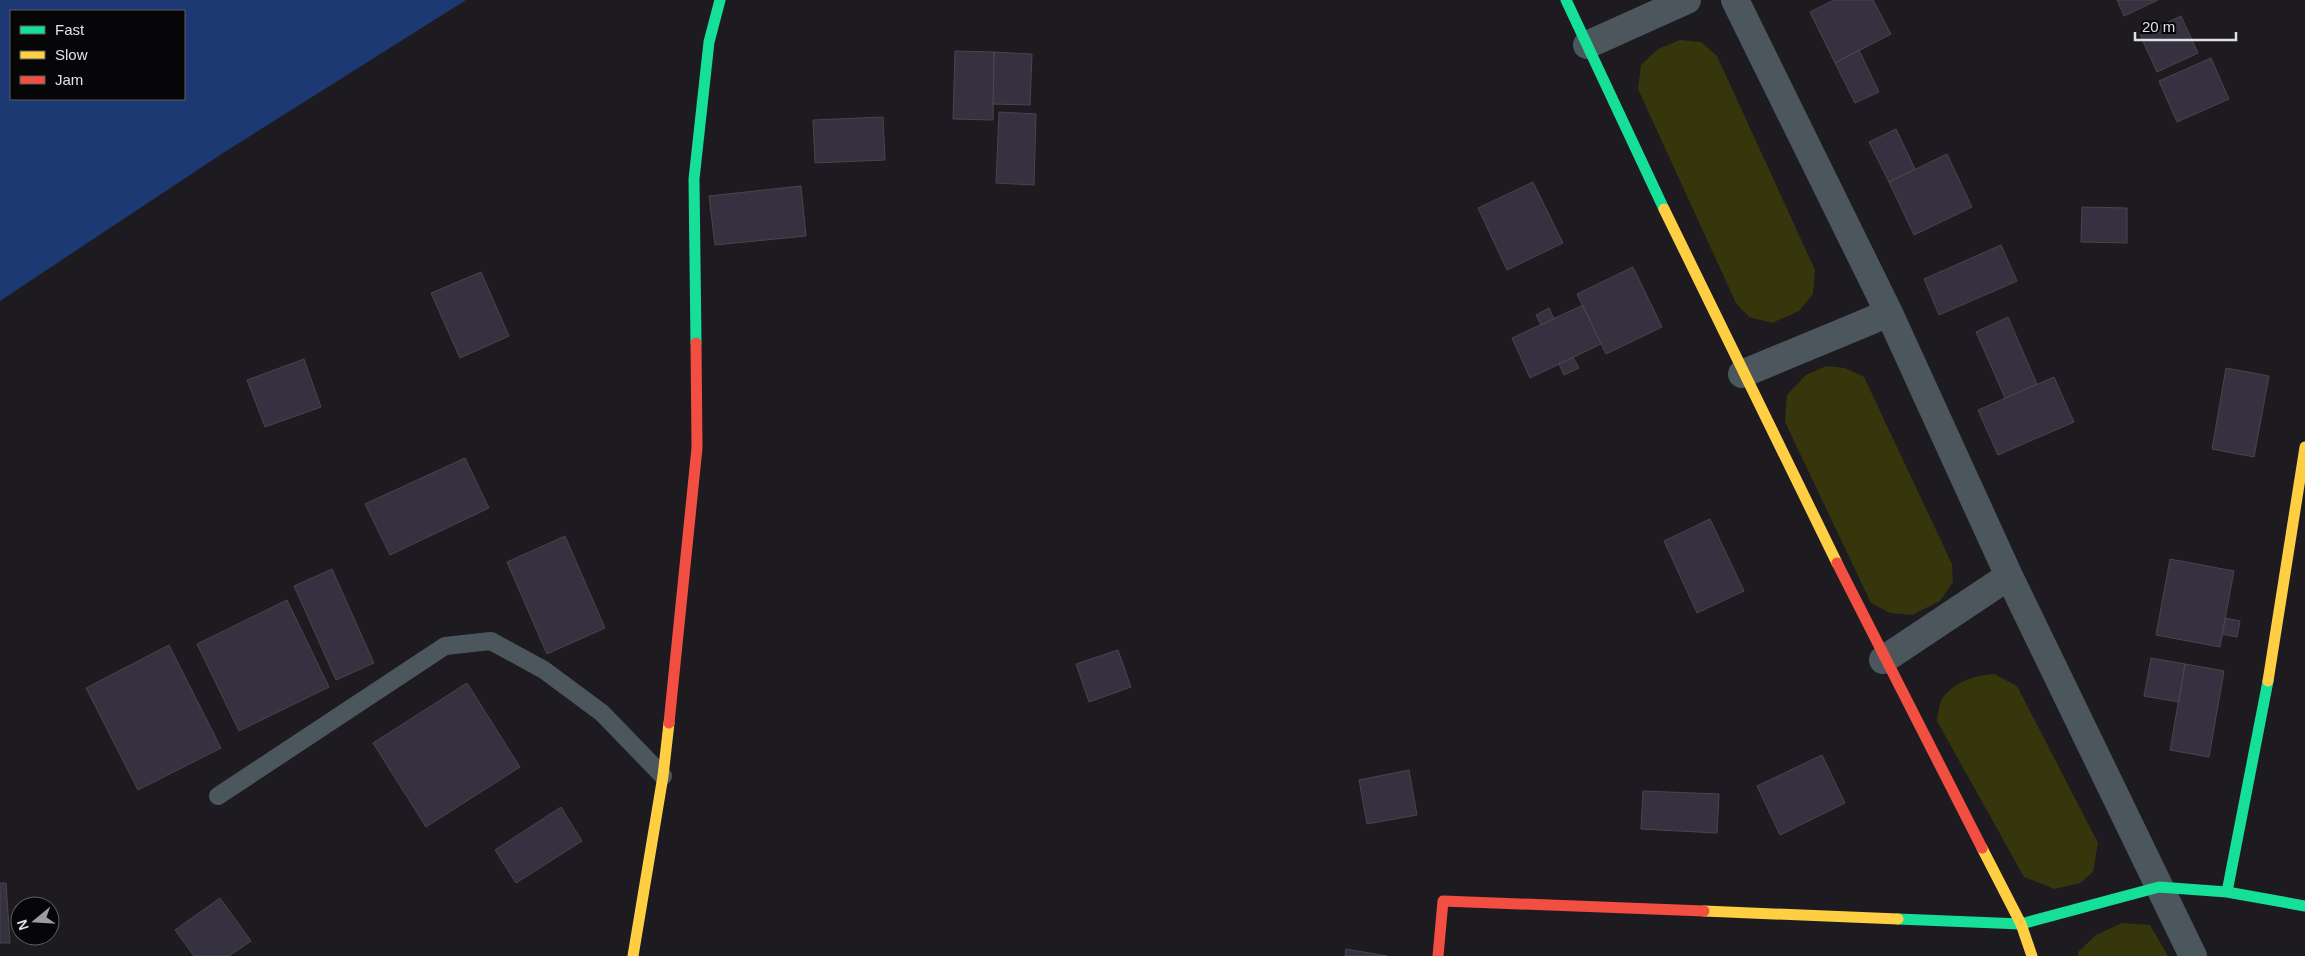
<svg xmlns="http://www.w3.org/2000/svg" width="2305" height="956" viewBox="0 0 2305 956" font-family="Helvetica,sans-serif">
<rect width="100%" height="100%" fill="#1d1b20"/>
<path fill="#35360b" d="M 1680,40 L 1701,42 L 1717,56 L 1815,270 L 1813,294 L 1799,311 L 1772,323 L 1749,317 L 1736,303 L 1638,89 L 1641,65 L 1658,49 Z
M 1826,366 L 1845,368 L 1864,377 L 1952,564 L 1953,582 L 1940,601 L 1912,615 L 1890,613 L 1871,603 L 1785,422 L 1787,395 L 1806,375 Z
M 1994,674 L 2017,686 L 2098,843 L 2093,872 L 2080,883 L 2055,889 L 2024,877 L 1937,721 C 1938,715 1939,704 1942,699 C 1955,681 1974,676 1994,674 Z
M 2122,923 L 2150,925 L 2168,956 L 2078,956 L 2078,952 L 2096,935 Z"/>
<path fill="#1d3973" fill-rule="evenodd" d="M 0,0 L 466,0 L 223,153 L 0,301 ZM 11,11 L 184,11 L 184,99 L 11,99 Z"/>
<path fill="#363140" stroke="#474649" d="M 1834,0 L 1873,0 L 1891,34 L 1835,63 L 1810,12 Z
M 2117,0 L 2158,0 L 2124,16 Z
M 2181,16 L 2198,53 L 2157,72 L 2140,35 Z
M 1859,50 L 1879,92 L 1855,103 L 1835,63 Z
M 955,51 L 994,52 L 993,120 L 953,119 Z
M 994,52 L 1032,54 L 1030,105 L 993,104 Z
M 2211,58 L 2229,99 L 2177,122 L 2159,81 Z
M 999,112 L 1036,114 L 1034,185 L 996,183 Z
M 883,117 L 885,160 L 815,163 L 813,120 Z
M 1896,129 L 1915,169 L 1889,182 L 1869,142 Z
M 1947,154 L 1972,207 L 1914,235 L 1889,182 Z
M 1533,182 L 1563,243 L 1507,270 L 1478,208 Z
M 801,186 L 806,236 L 715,245 L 709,196 Z
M 2082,207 L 2127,208 L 2127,243 L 2081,242 Z
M 2001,245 L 2017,281 L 1939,315 L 1924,279 Z
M 1633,267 L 1662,327 L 1606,354 L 1577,294 Z
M 481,272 L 509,336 L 460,358 L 431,293 Z
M 1583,305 L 1601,344 L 1530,378 L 1512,338 Z
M 1549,308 L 1554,319 L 1541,325 L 1536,315 Z
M 2008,317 L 2037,384 L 2005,398 L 1976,332 Z
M 1573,357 L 1579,368 L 1564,375 L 1559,364 Z
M 304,359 L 321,407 L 265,427 L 247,380 Z
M 2226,368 L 2269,376 L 2254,457 L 2212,449 Z
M 2054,377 L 2074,422 L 1998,455 L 1978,410 Z
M 465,458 L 489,508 L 390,555 L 365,504 Z
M 1710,519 L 1744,591 L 1697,613 L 1664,541 Z
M 565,536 L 605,628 L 547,654 L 507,562 Z
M 2170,559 L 2234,571 L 2220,647 L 2156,635 Z
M 332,569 L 374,663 L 336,680 L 294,586 Z
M 287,600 L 329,687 L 239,731 L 197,644 Z
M 2225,618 L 2240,621 L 2237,637 L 2222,634 Z
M 169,645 L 221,748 L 138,790 L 86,688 Z
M 1118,650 L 1131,687 L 1089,702 L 1076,664 Z
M 2151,658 L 2185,664 L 2179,702 L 2144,696 Z
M 2185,664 L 2224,671 L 2209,757 L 2170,750 Z
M 467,683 L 520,767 L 426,827 L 373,743 Z
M 1822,755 L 1845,803 L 1780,835 L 1757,786 Z
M 1409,770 L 1417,815 L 1367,824 L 1359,780 Z
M 1643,791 L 1719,794 L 1717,833 L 1641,829 Z
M 561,807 L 582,841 L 516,883 L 495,850 Z
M 0,883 L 6,883 L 10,943 L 0,943 Z
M 220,898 L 251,941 L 229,956 L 194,956 L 175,930 Z
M 1346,949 L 1387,956 L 1345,956 Z"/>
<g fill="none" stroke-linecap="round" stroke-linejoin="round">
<path stroke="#4b575c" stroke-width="18" d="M 218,796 L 445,646 L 491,641 L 544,670 L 602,713 L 663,776"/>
<path stroke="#4b575c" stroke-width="28" d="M 1735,0 L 1889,313 L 2009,576 L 2193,956
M 1587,45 L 1687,0
M 1742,374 L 1889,313
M 1883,660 L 2009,576"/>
<path stroke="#16e098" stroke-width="11" d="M 1566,0 L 1664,209
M 696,343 L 694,179 L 709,42 L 720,0
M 2227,892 L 2268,681
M 1898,919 L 2021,924 L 2159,887 L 2227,892 L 2305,906"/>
<path stroke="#ffcf43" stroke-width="11" d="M 1664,209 L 1837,563
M 2268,681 L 2305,447
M 1982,848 L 2021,924 L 2032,956
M 1704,911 L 1898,919
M 633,956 L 663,776 L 669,723"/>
<path stroke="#f24e42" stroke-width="11" d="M 1837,563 L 1982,848
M 669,723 L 697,448 L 696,343
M 1438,956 L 1443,901 L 1704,911"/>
</g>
<rect x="10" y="10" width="175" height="90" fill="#060608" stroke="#5e5d60"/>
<rect x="20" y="26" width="25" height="8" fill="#16e098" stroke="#5e5d60"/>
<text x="55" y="35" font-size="15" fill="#e1e0e5">Fast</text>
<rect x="20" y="51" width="25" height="8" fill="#ffcf43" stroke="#5e5d60"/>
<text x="55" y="60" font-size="15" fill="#e1e0e5">Slow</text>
<rect x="20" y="76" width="25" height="8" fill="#f24e42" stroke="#5e5d60"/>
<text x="55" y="85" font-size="15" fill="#e1e0e5">Jam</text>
<g transform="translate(35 921) rotate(252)"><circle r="24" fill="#060608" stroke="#5e5d60"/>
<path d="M0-4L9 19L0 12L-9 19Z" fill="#9c9ba0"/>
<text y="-8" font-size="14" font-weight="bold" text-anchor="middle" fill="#e1e0e5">N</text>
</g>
<path d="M2135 32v8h101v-8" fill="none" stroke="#e1e0e5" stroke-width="2.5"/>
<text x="2142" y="32" font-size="15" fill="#e1e0e5" stroke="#060608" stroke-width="4" paint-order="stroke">20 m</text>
</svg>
